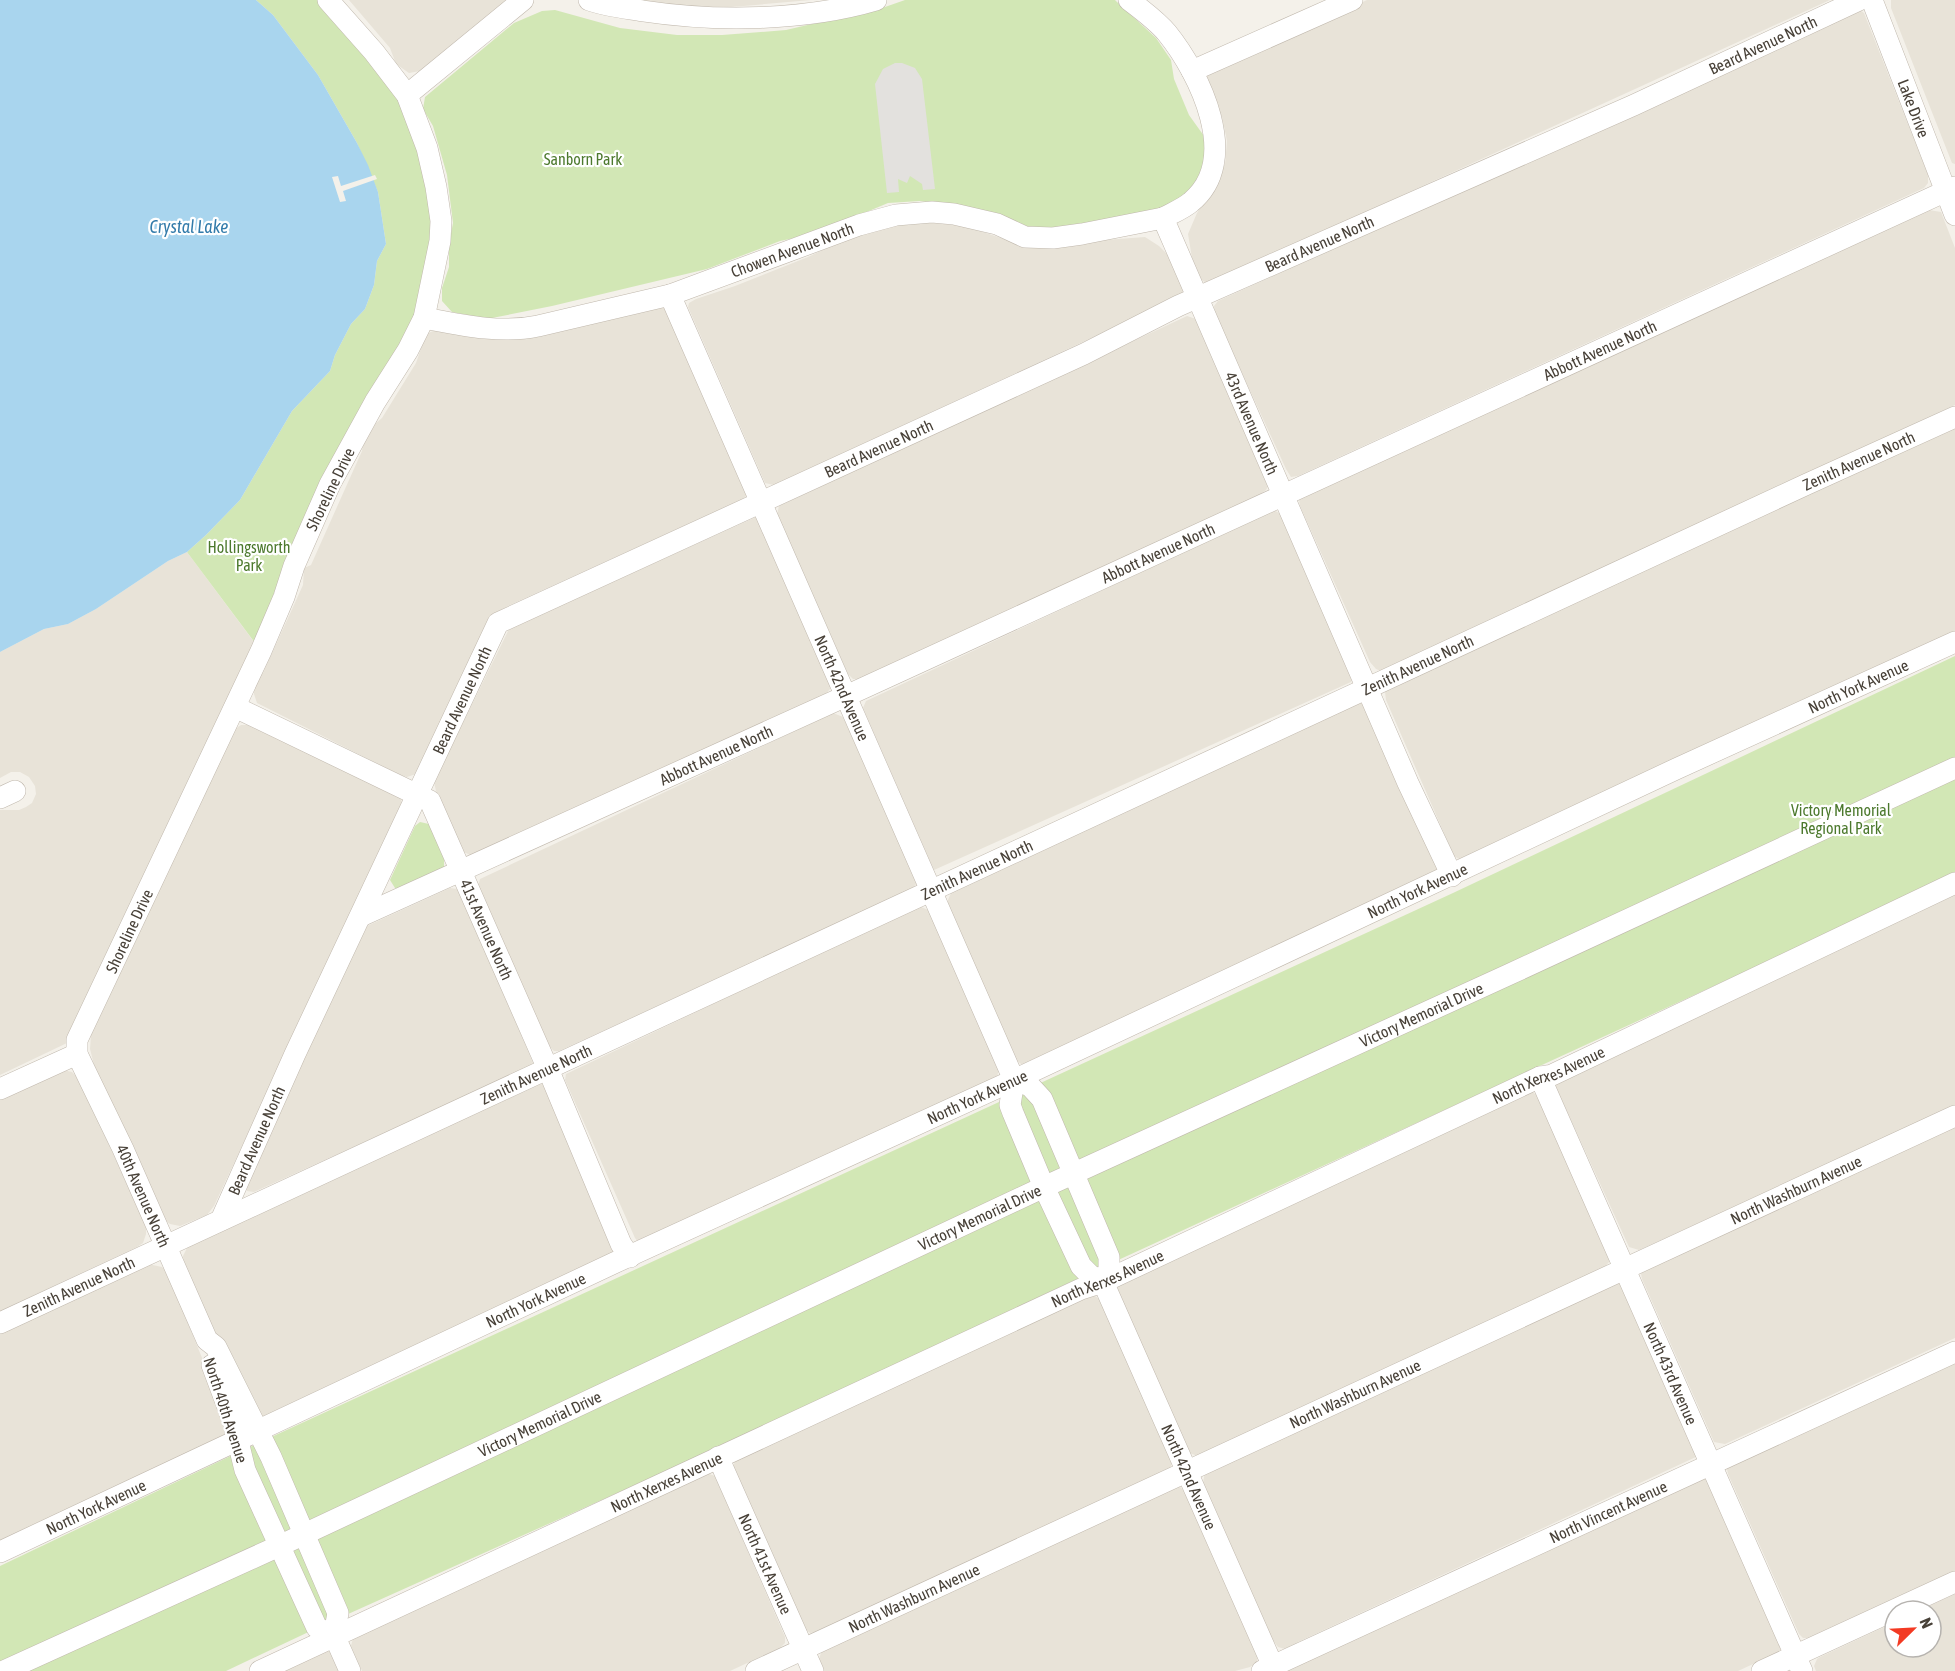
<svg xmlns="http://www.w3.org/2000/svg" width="1955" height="1671" viewBox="0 0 1955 1671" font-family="'Asap Condensed',sans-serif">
<rect width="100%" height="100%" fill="#f4f1ea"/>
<path fill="#e8e3d8" d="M 349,0 L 508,0 L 420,71 L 409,73 L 396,64 L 390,48 Z
M 638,0 L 811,0 L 732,7 L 665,6 Z
M 1367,0 L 1830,0 L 1212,282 L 1205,282 L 1200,279 L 1192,258 L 1188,234 L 1197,213 L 1212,189 L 1225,164 L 1227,141 L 1222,117 L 1205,81 L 1208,74 Z
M 1891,0 L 1955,0 L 1955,164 L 1952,163 L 1891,8 Z
M 1860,10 L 1864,13 L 1928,175 L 1928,183 L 1924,188 L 1298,476 L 1291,477 L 1286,469 L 1215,314 L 1214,306 L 1218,301 L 1854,11 Z
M 1929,210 L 1941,212 L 1955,248 L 1955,405 L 1381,671 L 1376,669 L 1370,662 L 1300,506 L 1299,500 L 1303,496 Z
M 921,222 L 965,226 L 1010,241 L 1078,242 L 1145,237 L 1159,246 L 1171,258 L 1184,291 L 1180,297 L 774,485 L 765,483 L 688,307 L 689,303 L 696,299 L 735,286 L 808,257 L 862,231 L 892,223 Z
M 663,305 L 746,489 L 746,496 L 743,499 L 510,605 L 496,613 L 416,774 L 407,777 L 400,775 L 257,703 L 254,694 L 254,682 L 263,673 L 303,585 L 304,568 L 311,565 L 362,451 L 363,443 L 376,423 L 382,418 L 416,363 L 426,334 L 438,329 Z
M 1187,316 L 1196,319 L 1269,485 L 1266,490 L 1259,495 L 859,679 L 853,679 L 848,674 L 777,515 L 779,506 Z
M 1955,426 L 1955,632 L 1467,859 L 1459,859 L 1454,856 L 1386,700 L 1385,692 L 1390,685 Z
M 1274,510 L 1282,515 L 1353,677 L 1351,682 L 934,870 L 863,708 L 866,701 Z
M 756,517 L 831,685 L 830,689 L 825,695 L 470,855 L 464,852 L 436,791 L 434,782 L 509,629 Z
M 187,552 L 254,642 L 74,1023 L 67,1043 L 0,1075 L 0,810 L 19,810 L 26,807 L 32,803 L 36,794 L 35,786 L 29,777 L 20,772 L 11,772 L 0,778 L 0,652 L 44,629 L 68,624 L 96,609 L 168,561 Z
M 1360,703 L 1364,705 L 1437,869 L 1434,874 L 1027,1065 L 1021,1064 L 1016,1060 L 948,904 L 948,900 L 951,893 Z
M 833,713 L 843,717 L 916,877 L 916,884 L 912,889 L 559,1051 L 554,1051 L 548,1045 L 478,886 L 480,879 Z
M 241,725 L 248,725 L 400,796 L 402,803 L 214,1206 L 207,1215 L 180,1226 L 170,1224 L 163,1219 L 95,1069 L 90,1049 L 91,1035 L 235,729 Z
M 450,888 L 457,889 L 462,896 L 533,1063 L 530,1067 L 254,1192 L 247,1191 L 245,1184 L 367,926 Z
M 1955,892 L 1955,1106 L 1639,1250 L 1629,1247 L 1554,1083 Z
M 919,906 L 928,910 L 931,915 L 999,1069 L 997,1077 L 639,1243 L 635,1238 L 565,1080 L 566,1074 Z
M 63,1070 L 72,1072 L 79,1079 L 146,1226 L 146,1234 L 143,1243 L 137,1247 L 0,1311 L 0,1098 Z
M 541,1084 L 544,1085 L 615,1254 L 262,1419 L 210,1324 L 184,1266 L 183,1256 L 187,1248 L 192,1242 Z
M 1530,1090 L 1539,1097 L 1609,1255 L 1609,1262 L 1604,1268 L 1201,1457 L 1189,1453 L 1117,1291 L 1119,1284 Z
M 1955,1126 L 1955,1338 L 1725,1444 L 1714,1442 L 1642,1279 L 1641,1274 L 1644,1270 Z
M 148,1264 L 162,1267 L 167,1272 L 229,1424 L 230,1434 L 0,1544 L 0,1333 Z
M 1618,1283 L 1624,1288 L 1698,1456 L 1298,1642 L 1294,1646 L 1285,1649 L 1278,1647 L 1272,1639 L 1203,1483 L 1205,1472 Z
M 1094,1295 L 1100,1300 L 1172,1460 L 1171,1467 L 1166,1472 L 815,1632 L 810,1633 L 805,1629 L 733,1469 L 735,1460 L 1086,1297 Z
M 1955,1360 L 1955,1572 L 1811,1638 L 1803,1638 L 1799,1634 L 1728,1474 L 1727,1469 L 1730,1463 Z
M 704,1472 L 715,1476 L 785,1637 L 785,1643 L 780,1648 L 730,1671 L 362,1671 L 351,1646 L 353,1638 Z
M 1705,1478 L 1708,1480 L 1781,1644 L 1781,1649 L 1777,1653 L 1738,1671 L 1288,1671 L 1289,1667 Z
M 1179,1486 L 1184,1491 L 1258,1654 L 1257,1662 L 1250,1667 L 1235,1671 L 824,1671 L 819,1659 L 822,1650 Z
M 1955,1594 L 1955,1671 L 1816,1671 L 1814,1666 L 1817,1659 L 1820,1657 L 1895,1622 L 1895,1647 L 1931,1647 L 1931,1611 L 1918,1611 Z
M 327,1650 L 333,1655 L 340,1671 L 276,1671 Z"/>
<path fill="#d2e7b5" d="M 256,0 L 328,0 L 374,52 L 427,148 L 438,257 L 392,376 L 261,651 L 187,552 L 206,535 L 240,500 L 292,411 L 330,371 L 335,355 L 351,324 L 365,309 L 374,285 L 377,261 L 386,244 L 378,192 L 357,143 L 318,75 L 273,15 Z
M 905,0 L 1115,0 L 1117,2 L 1156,38 L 1171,60 L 1174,79 L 1189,115 L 1209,143 L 1201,188 L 1153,214 L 1028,231 L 963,206 L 920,201 L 888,203 L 814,234 L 780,241 L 707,269 L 552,306 L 487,319 L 452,312 L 442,301 L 442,288 L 449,267 L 449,244 L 453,223 L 447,175 L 433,126 L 423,109 L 425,97 L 514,23 L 542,11 L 555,10 L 620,28 L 677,35 L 722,35 L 786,30 L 885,7 Z
M 1955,656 L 1955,875 L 1077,1279 L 715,1449 L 317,1628 L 226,1671 L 0,1671 L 0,1566 L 239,1452 L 1453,893 Z
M 420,822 L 429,824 L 444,859 L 444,867 L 401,888 L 395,888 L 390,880 L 415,826 Z"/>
<path fill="#e3e1de" d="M 895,63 L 902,63 L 915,68 L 922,79 L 935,189 L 923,190 L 922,184 L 910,176 L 907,183 L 898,179 L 899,192 L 887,193 L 875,84 L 883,69 Z"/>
<path fill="#a9d5ee" d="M 0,0 L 256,0 L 273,15 L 318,75 L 357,143 L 368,165 L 378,192 L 386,244 L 377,261 L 374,285 L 365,309 L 351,324 L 335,355 L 330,371 L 292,411 L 240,500 L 206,535 L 187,552 L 168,561 L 96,609 L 68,624 L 44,629 L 0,652 Z"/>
<path fill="#f4f1ea" d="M 375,175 L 377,179 L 343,191 L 346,201 L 340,202 L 332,177 L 338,176 L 341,186 Z"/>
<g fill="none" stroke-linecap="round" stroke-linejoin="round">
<g stroke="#c0b8ad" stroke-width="22">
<g id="minor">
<path id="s1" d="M 328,0 L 374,52 L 407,95 L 427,148 L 436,187 L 441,221 L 440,241 L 424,318 L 408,350 L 375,402 L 330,484 L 294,566 L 284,597 L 261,651 L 77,1040 L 77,1054 L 123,1149 L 207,1340 L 216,1347 L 271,1457 L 338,1613 L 334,1635 L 350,1671"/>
<path d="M 589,0 C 606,6 625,8 643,11 C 716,22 805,21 876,0"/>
<path id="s2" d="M 1129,0 C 1142,10 1157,21 1167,33 C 1200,74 1242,160 1191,202 C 1183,209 1172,213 1163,218 L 1408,783 L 1452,876"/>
<path id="s3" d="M 1872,0 L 1955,215"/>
<path d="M 1192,71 L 1352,0"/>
<path d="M 407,95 L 523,0"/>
<path id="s4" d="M 670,295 L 1014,1080 L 1010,1105 L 1013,1113 L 1044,1187 L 1081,1266 L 1090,1275 L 1103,1282 L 1275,1671"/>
<path id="s5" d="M 424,318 C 461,325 500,334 538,326 L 670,295 L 859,225 L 896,215 L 932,212 L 954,214 L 997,224 L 1025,237 L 1053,238 L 1082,234 L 1163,218"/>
<path id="s6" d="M 235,707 L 430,801 L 548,1069 L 621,1244 L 630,1257"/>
<path d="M 0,798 L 15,791"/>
<path id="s7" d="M 361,916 L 846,696 L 1955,187"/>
<path id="s8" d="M 1540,1077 L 1802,1671"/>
<path d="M 1014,1080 L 1030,1086 L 1042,1099 L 1109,1257 L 1109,1269 L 1103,1282"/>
<path d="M 0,1089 L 77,1054"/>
<path id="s9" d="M 221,1220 L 295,1054 L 498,623 L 1084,354 L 1178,306 L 1634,105 L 1859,0"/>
<path id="s10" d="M 0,1323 L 1805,485 L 1955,417"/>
<path d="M 212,1365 L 233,1421 L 245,1470 L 317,1628 L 334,1635"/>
<path id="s11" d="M 718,1457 L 813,1671"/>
<path id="s12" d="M 0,1552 L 614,1263 L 1014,1080 L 1676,769 L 1955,642"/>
<path id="s13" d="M 4,1671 L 279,1546 L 1044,1187 L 1510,974 L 1955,768"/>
<path id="s14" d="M 260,1671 L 1081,1289 L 1103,1282 L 1540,1077 L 1552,1075 L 1955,883"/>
<path id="s15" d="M 756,1671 L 1955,1116"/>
<path id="s16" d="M 1262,1671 L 1955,1352"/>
<path d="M 1762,1671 L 1955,1582"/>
</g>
</g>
<use href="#minor" stroke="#fff" stroke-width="21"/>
</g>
<g text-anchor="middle" stroke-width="4.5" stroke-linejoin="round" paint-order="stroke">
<g font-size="16" fill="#484138" stroke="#fff">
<text dy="6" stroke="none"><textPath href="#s9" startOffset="2049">Beard Avenue North</textPath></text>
<text dy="6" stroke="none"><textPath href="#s3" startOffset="116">Lake Drive</textPath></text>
<text dy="6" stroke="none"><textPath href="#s9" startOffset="1563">Beard Avenue North</textPath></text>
<text dy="6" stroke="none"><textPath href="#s5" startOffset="381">Chowen Avenue North</textPath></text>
<text dy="6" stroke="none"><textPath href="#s7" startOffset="1362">Abbott Avenue North</textPath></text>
<text dy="6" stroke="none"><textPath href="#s2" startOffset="494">43rd Avenue North</textPath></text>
<text dy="6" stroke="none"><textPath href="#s9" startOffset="1077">Beard Avenue North</textPath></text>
<text dy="6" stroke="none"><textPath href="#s10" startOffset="2049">Zenith Avenue North</textPath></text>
<text transform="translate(330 489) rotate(-64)" y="6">Shoreline Drive</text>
<text dy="6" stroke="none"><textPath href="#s7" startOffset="876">Abbott Avenue North</textPath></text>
<text dy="6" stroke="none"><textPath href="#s10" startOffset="1563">Zenith Avenue North</textPath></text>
<text dy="6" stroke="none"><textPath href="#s12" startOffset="2050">North York Avenue</textPath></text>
<text dy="6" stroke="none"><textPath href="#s4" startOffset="429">North 42nd Avenue</textPath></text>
<text dy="6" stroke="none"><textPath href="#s9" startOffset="573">Beard Avenue North</textPath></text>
<text dy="6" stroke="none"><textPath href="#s7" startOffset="390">Abbott Avenue North</textPath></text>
<text dy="6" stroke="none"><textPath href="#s10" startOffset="1077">Zenith Avenue North</textPath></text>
<text dy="6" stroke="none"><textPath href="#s12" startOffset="1564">North York Avenue</textPath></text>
<text dy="6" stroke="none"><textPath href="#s6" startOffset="357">41st Avenue North</textPath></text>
<text transform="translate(129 931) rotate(-65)" y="6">Shoreline Drive</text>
<text dy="6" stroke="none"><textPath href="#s13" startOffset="1562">Victory Memorial Drive</textPath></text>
<text dy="6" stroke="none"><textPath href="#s10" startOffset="591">Zenith Avenue North</textPath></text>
<text dy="6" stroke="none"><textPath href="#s14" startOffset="1420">North Xerxes Avenue</textPath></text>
<text dy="6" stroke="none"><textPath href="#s12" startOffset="1078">North York Avenue</textPath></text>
<text dy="6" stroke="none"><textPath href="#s9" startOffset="87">Beard Avenue North</textPath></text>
<text dy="6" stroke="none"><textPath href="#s15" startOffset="1146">North Washburn Avenue</textPath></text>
<text dy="6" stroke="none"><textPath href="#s1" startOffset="1326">40th Avenue North</textPath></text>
<text dy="6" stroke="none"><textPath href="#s13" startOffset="1076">Victory Memorial Drive</textPath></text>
<text dy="6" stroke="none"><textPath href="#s14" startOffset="934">North Xerxes Avenue</textPath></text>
<text dy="6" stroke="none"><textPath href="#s10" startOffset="87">Zenith Avenue North</textPath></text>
<text dy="6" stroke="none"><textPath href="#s12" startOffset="592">North York Avenue</textPath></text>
<text dy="6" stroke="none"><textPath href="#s8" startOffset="324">North 43rd Avenue</textPath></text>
<text dy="6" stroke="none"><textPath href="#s15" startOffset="660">North Washburn Avenue</textPath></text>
<text transform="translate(226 1410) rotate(72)" y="6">North 40th Avenue</text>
<text dy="6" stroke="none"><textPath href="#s13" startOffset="590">Victory Memorial Drive</textPath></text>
<text dy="6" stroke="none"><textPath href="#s4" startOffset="1299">North 42nd Avenue</textPath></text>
<text dy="6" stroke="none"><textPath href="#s14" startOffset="448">North Xerxes Avenue</textPath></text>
<text dy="6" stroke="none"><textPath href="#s12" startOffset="106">North York Avenue</textPath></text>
<text dy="6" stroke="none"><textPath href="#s16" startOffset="381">North Vincent Avenue</textPath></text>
<text dy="6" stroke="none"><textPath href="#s11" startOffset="117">North 41st Avenue</textPath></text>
<text dy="6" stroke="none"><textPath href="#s15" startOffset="174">North Washburn Avenue</textPath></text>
</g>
<g font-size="16" fill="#4c792d" stroke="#fff">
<text x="583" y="165">Sanborn Park</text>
<text x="249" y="553">Hollingsworth<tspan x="249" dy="18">Park</tspan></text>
<text x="1841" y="816">Victory Memorial<tspan x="1841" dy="18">Regional Park</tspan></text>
</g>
<g font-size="18" font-style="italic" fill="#327baa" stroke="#fff">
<text x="189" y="233">Crystal Lake</text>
</g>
</g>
<g transform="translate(1913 1629) rotate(66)"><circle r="28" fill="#ffffff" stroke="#b6b3af" stroke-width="1.5"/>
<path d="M0-4.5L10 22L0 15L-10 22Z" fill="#f33a23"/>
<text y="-9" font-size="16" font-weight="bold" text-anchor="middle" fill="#484138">N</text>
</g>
</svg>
